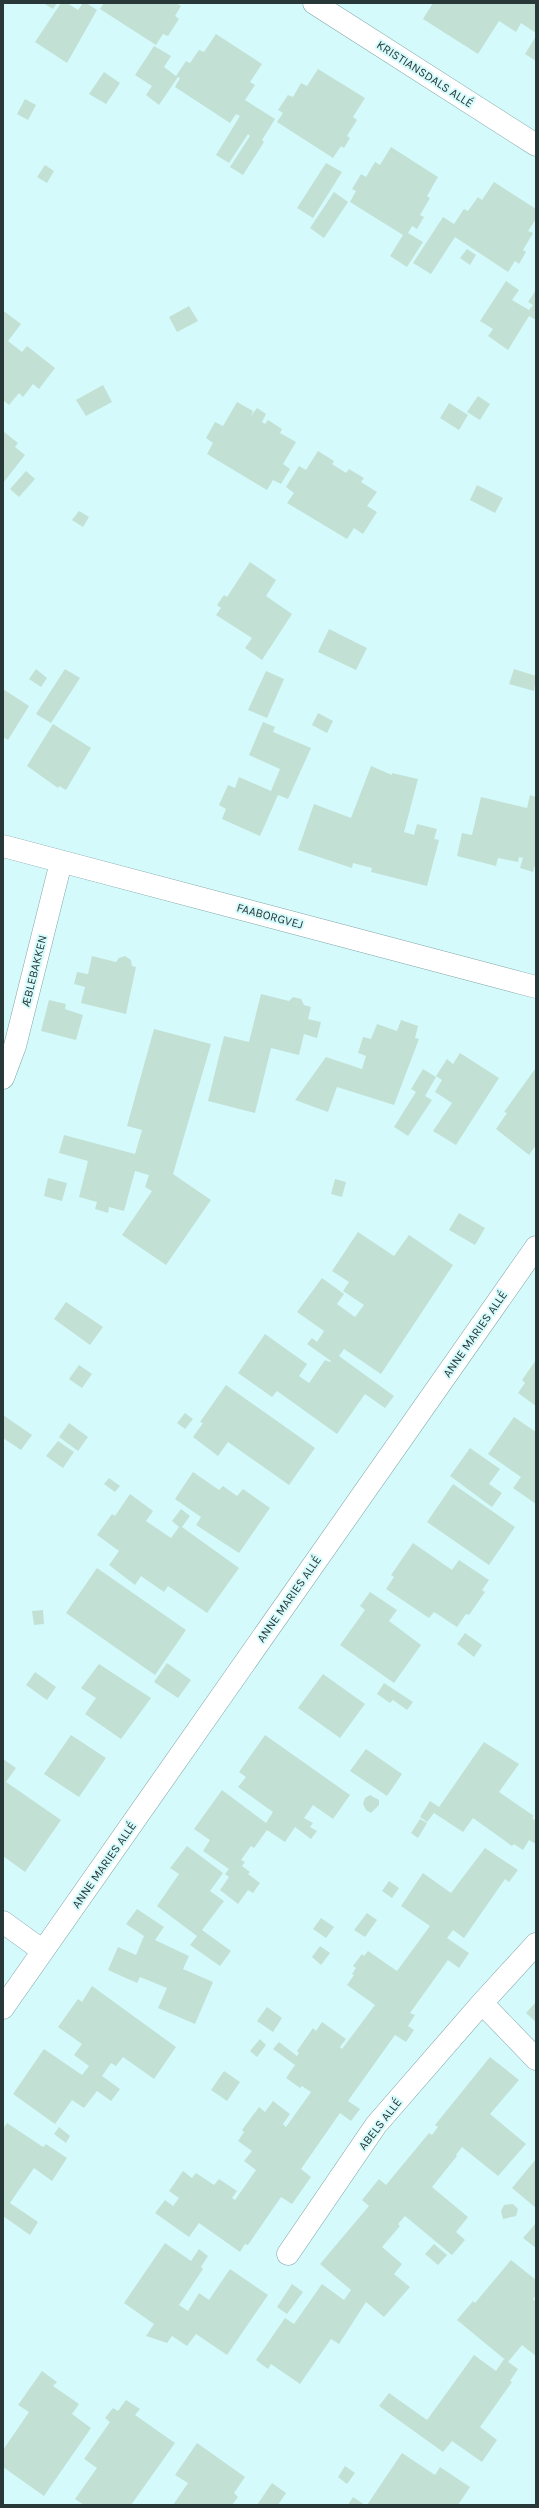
<svg xmlns="http://www.w3.org/2000/svg" width="539" height="2508" viewBox="0 0 539 2508" font-family="Karla,sans-serif">
<rect width="100%" height="100%" fill="#d5fafb"/>
<path fill="#c2e1d4" d="M 43,3 L 57,3 L 53,9 Z
M 61,3 L 67,3 L 78,10 L 83,3 L 86,3 L 97,10 L 67,63 L 35,42 Z
M 104,3 L 176,3 L 181,6 L 175,16 L 179,19 L 168,36 L 163,34 L 156,45 L 100,9 Z
M 433,3 L 536,3 L 536,33 L 521,23 L 516,32 L 499,21 L 478,54 L 423,19 Z
M 216,34 L 262,64 L 250,82 L 255,85 L 245,100 L 275,119 L 262,140 L 264,142 L 243,175 L 230,167 L 250,136 L 248,134 L 229,163 L 216,155 L 240,116 L 236,114 L 230,123 L 175,87 L 180,78 L 178,77 L 159,105 L 146,95 L 152,86 L 135,75 L 154,46 L 171,56 L 164,67 L 176,76 L 186,61 L 190,63 L 199,50 L 204,52 Z
M 536,36 L 536,61 L 525,54 Z
M 318,69 L 365,98 L 353,117 L 357,120 L 347,136 L 350,138 L 344,148 L 341,146 L 333,158 L 277,122 L 283,113 L 278,110 L 288,95 L 293,97 L 301,83 L 307,86 Z
M 104,72 L 120,83 L 106,104 L 89,94 Z
M 25,99 L 36,105 L 28,120 L 17,114 Z
M 391,147 L 438,177 L 427,196 L 430,198 L 420,215 L 424,217 L 417,229 L 412,226 L 408,233 L 423,242 L 407,267 L 390,256 L 403,235 L 350,202 L 356,191 L 352,189 L 361,174 L 366,177 L 375,162 L 380,165 Z
M 326,163 L 342,172 L 313,218 L 297,208 Z
M 45,165 L 54,171 L 47,183 L 37,177 Z
M 494,182 L 536,209 L 536,219 L 528,231 L 533,233 L 523,250 L 526,252 L 519,264 L 515,261 L 508,272 L 455,237 L 431,274 L 413,263 L 443,217 L 454,224 L 464,209 L 468,211 L 478,197 L 482,200 Z
M 334,192 L 348,202 L 324,238 L 310,228 Z
M 467,249 L 476,255 L 470,265 L 460,258 Z
M 506,281 L 519,290 L 512,300 L 529,310 L 533,305 L 528,302 L 536,290 L 536,320 L 529,316 L 508,350 L 488,336 L 493,329 L 480,321 Z
M 189,306 L 198,321 L 177,332 L 169,317 Z
M 3,312 L 5,312 L 21,324 L 8,341 L 22,352 L 27,346 L 55,368 L 39,389 L 33,384 L 23,397 L 19,393 L 9,405 L 3,400 Z
M 103,385 L 112,402 L 86,416 L 76,400 Z
M 478,396 L 490,404 L 480,420 L 467,412 Z
M 237,402 L 253,411 L 251,416 L 257,408 L 266,414 L 262,422 L 265,424 L 268,420 L 282,429 L 280,433 L 296,442 L 283,464 L 290,469 L 281,484 L 273,480 L 267,490 L 207,454 L 213,443 L 206,438 L 215,422 L 223,426 Z
M 449,403 L 468,415 L 459,430 L 440,418 Z
M 3,431 L 18,443 L 15,447 L 25,455 L 3,483 Z
M 318,451 L 334,461 L 332,464 L 346,473 L 349,469 L 364,478 L 361,482 L 377,492 L 367,506 L 377,512 L 363,534 L 354,528 L 347,539 L 287,503 L 294,493 L 286,487 L 299,466 L 306,470 Z
M 26,471 L 35,479 L 19,497 L 10,489 Z
M 477,485 L 503,498 L 495,513 L 470,500 Z
M 79,511 L 89,517 L 83,527 L 72,520 Z
M 250,562 L 276,580 L 266,596 L 292,614 L 262,660 L 245,648 L 252,638 L 216,615 L 221,608 L 217,605 L 224,595 L 227,597 Z
M 329,629 L 367,648 L 356,670 L 318,652 Z
M 36,669 L 47,678 L 41,687 L 29,679 Z
M 65,669 L 80,678 L 51,723 L 36,714 Z
M 514,669 L 536,676 L 534,691 L 509,684 Z
M 266,671 L 284,679 L 267,718 L 248,710 Z
M 3,689 L 29,706 L 8,740 L 3,737 Z
M 318,713 L 333,721 L 327,733 L 312,725 Z
M 263,722 L 275,727 L 273,732 L 311,748 L 288,799 L 278,795 L 260,836 L 222,819 L 226,809 L 219,805 L 228,785 L 235,788 L 239,777 L 271,791 L 280,769 L 249,755 Z
M 53,724 L 91,748 L 66,790 L 59,786 L 58,788 L 27,766 Z
M 371,766 L 392,775 L 392,773 L 418,779 L 404,832 L 414,835 L 417,824 L 437,829 L 434,839 L 439,840 L 427,886 L 371,872 L 372,868 L 353,863 L 352,868 L 298,850 L 314,804 L 351,818 Z
M 530,795 L 536,797 L 536,862 L 533,872 L 520,868 L 523,858 L 519,857 L 518,862 L 498,858 L 496,866 L 457,856 L 462,833 L 472,835 L 481,797 L 527,808 Z
M 92,956 L 116,962 L 119,958 L 125,956 L 131,960 L 132,966 L 136,967 L 126,1014 L 81,1003 L 85,987 L 74,984 L 77,972 L 88,974 Z
M 261,994 L 289,1001 L 293,997 L 301,999 L 304,1005 L 311,1007 L 308,1019 L 321,1022 L 317,1038 L 304,1034 L 299,1055 L 271,1048 L 255,1113 L 208,1101 L 224,1036 L 249,1042 Z
M 49,1000 L 66,1004 L 65,1009 L 83,1015 L 76,1040 L 41,1031 Z
M 401,1020 L 418,1026 L 415,1038 L 419,1039 L 394,1105 L 337,1087 L 328,1112 L 295,1100 L 326,1057 L 362,1069 L 366,1056 L 358,1053 L 363,1037 L 371,1039 L 377,1024 L 397,1031 Z
M 154,1029 L 211,1044 L 173,1174 L 211,1200 L 166,1265 L 122,1235 L 152,1191 L 145,1187 L 149,1175 L 135,1171 L 124,1211 L 109,1207 L 108,1213 L 95,1209 L 97,1202 L 79,1197 L 88,1161 L 59,1153 L 64,1135 L 135,1154 L 142,1130 L 127,1126 Z
M 460,1053 L 499,1078 L 456,1145 L 433,1131 L 452,1103 L 435,1092 L 442,1080 L 436,1076 L 447,1059 L 453,1064 Z
M 423,1069 L 436,1077 L 425,1096 L 432,1100 L 408,1136 L 394,1127 L 416,1092 L 411,1089 Z
M 535,1069 L 536,1145 L 529,1155 L 496,1129 L 507,1113 L 504,1112 Z
M 48,1178 L 67,1183 L 62,1201 L 44,1196 Z
M 335,1179 L 346,1182 L 342,1197 L 331,1194 Z
M 459,1213 L 485,1228 L 475,1245 L 449,1230 Z
M 358,1232 L 394,1256 L 409,1235 L 453,1265 L 381,1374 L 344,1349 L 339,1356 L 394,1396 L 385,1408 L 365,1394 L 337,1434 L 277,1391 L 272,1397 L 238,1373 L 265,1334 L 307,1364 L 299,1376 L 309,1383 L 325,1360 L 330,1362 L 331,1361 L 307,1344 L 312,1338 L 317,1342 L 324,1331 L 297,1312 L 322,1278 L 344,1294 L 337,1304 L 355,1317 L 364,1305 L 343,1291 L 349,1282 L 332,1271 Z
M 66,1302 L 103,1327 L 90,1345 L 54,1319 Z
M 536,1360 L 536,1406 L 518,1393 L 525,1383 L 522,1380 Z
M 79,1365 L 92,1374 L 82,1388 L 69,1379 Z
M 226,1385 L 315,1448 L 289,1485 L 228,1442 L 218,1456 L 193,1437 L 203,1423 L 200,1422 Z
M 185,1413 L 193,1419 L 185,1429 L 177,1423 Z
M 3,1415 L 32,1435 L 21,1450 L 3,1438 Z
M 514,1417 L 536,1432 L 536,1504 L 513,1488 L 521,1477 L 488,1454 Z
M 69,1423 L 88,1437 L 78,1451 L 59,1437 Z
M 58,1441 L 74,1452 L 63,1468 L 46,1456 Z
M 470,1448 L 500,1469 L 489,1484 L 502,1493 L 492,1507 L 450,1476 Z
M 193,1472 L 219,1490 L 223,1486 L 237,1496 L 243,1489 L 270,1508 L 239,1553 L 196,1525 L 201,1517 L 175,1499 Z
M 109,1478 L 120,1486 L 115,1492 L 104,1484 Z
M 453,1484 L 515,1527 L 489,1565 L 427,1522 Z
M 130,1494 L 153,1511 L 146,1521 L 171,1538 L 179,1527 L 172,1521 L 181,1509 L 190,1516 L 182,1527 L 239,1568 L 207,1613 L 168,1586 L 164,1592 L 141,1576 L 135,1585 L 109,1565 L 119,1551 L 97,1535 L 112,1514 L 115,1516 Z
M 413,1543 L 452,1570 L 459,1560 L 489,1580 L 482,1590 L 485,1592 L 469,1615 L 466,1614 L 457,1627 L 434,1612 L 429,1618 L 386,1589 L 394,1577 L 391,1575 Z
M 97,1568 L 186,1630 L 155,1675 L 66,1613 Z
M 370,1592 L 397,1610 L 389,1621 L 421,1645 L 394,1683 L 340,1645 L 365,1610 L 360,1606 Z
M 43,1610 L 44,1624 L 34,1625 L 32,1611 Z
M 465,1633 L 482,1645 L 474,1657 L 457,1644 Z
M 167,1663 L 191,1680 L 178,1698 L 154,1682 Z
M 99,1664 L 151,1698 L 121,1739 L 85,1714 L 96,1698 L 81,1688 Z
M 35,1672 L 56,1687 L 47,1700 L 26,1685 Z
M 323,1674 L 365,1704 L 340,1738 L 298,1708 Z
M 384,1683 L 413,1702 L 407,1710 L 393,1700 L 390,1703 L 377,1694 Z
M 71,1735 L 106,1758 L 79,1797 L 44,1774 Z
M 265,1735 L 350,1795 L 333,1819 L 313,1805 L 304,1818 L 313,1823 L 310,1827 L 317,1831 L 311,1839 L 295,1827 L 285,1842 L 267,1830 L 254,1848 L 251,1846 L 241,1860 L 245,1862 L 242,1866 L 250,1872 L 248,1874 L 260,1883 L 253,1893 L 248,1890 L 238,1904 L 220,1890 L 229,1877 L 225,1874 L 229,1869 L 203,1851 L 210,1840 L 194,1829 L 222,1790 L 266,1823 L 273,1812 L 238,1787 L 246,1777 L 239,1772 Z
M 484,1742 L 519,1764 L 499,1792 L 534,1816 L 532,1818 L 536,1821 L 536,1844 L 529,1840 L 523,1850 L 514,1844 L 512,1846 L 473,1818 L 463,1832 L 434,1813 L 427,1822 L 420,1817 L 430,1801 L 439,1807 Z
M 366,1749 L 402,1774 L 387,1796 L 350,1771 Z
M 3,1759 L 16,1768 L 6,1782 L 61,1820 L 25,1872 L 3,1856 Z
M 370,1795 L 379,1800 L 379,1805 L 371,1813 L 366,1810 L 363,1804 L 365,1798 Z
M 420,1819 L 427,1823 L 418,1838 L 411,1833 Z
M 187,1846 L 223,1873 L 210,1891 L 224,1901 L 202,1930 L 231,1951 L 220,1966 L 190,1945 L 197,1936 L 157,1906 L 179,1874 L 170,1868 Z
M 485,1848 L 518,1870 L 509,1882 L 505,1879 L 464,1938 L 453,1930 L 447,1938 L 469,1953 L 459,1968 L 448,1960 L 410,2013 L 415,2015 L 408,2026 L 414,2030 L 406,2042 L 395,2035 L 355,2091 L 348,2101 L 360,2109 L 351,2121 L 340,2113 L 301,2169 L 311,2177 L 292,2204 L 281,2197 L 248,2245 L 245,2244 L 240,2252 L 199,2223 L 189,2237 L 155,2213 L 165,2200 L 173,2206 L 179,2198 L 169,2191 L 183,2171 L 192,2178 L 196,2173 L 214,2185 L 219,2179 L 237,2191 L 232,2198 L 235,2200 L 256,2170 L 244,2161 L 252,2151 L 238,2141 L 244,2132 L 242,2130 L 259,2107 L 265,2112 L 273,2101 L 290,2114 L 283,2124 L 286,2127 L 311,2092 L 302,2086 L 300,2088 L 286,2078 L 295,2065 L 273,2049 L 279,2042 L 297,2056 L 299,2053 L 297,2051 L 313,2028 L 316,2031 L 322,2022 L 346,2039 L 340,2047 L 342,2049 L 375,2005 L 347,1985 L 354,1975 L 352,1974 L 356,1968 L 353,1966 L 362,1954 L 364,1956 L 368,1951 L 397,1971 L 430,1926 L 401,1906 L 423,1873 L 451,1893 Z
M 389,1881 L 399,1888 L 392,1898 L 382,1891 Z
M 137,1909 L 164,1927 L 155,1940 L 189,1956 L 183,1969 L 213,1982 L 195,2024 L 158,2008 L 167,1988 L 140,1977 L 137,1983 L 108,1970 L 118,1947 L 136,1955 L 144,1936 L 126,1924 Z
M 367,1913 L 377,1920 L 365,1937 L 354,1930 Z
M 321,1918 L 334,1927 L 326,1938 L 313,1929 Z
M 320,1946 L 330,1953 L 321,1965 L 312,1957 Z
M 92,1986 L 176,2047 L 154,2079 L 123,2057 L 116,2066 L 111,2063 L 102,2076 L 120,2089 L 111,2101 L 97,2091 L 84,2108 L 72,2100 L 55,2124 L 13,2094 L 44,2049 L 82,2075 L 89,2066 L 74,2055 L 82,2044 L 58,2027 L 78,1999 L 82,2002 Z
M 536,2002 L 536,2022 L 526,2013 Z
M 267,2007 L 282,2018 L 273,2032 L 257,2021 Z
M 260,2039 L 266,2045 L 257,2057 L 250,2051 Z
M 490,2057 L 519,2080 L 490,2114 L 526,2144 L 498,2176 L 462,2147 L 456,2155 L 457,2156 L 432,2187 L 468,2217 L 456,2232 L 465,2240 L 452,2255 L 405,2216 L 398,2224 L 400,2226 L 382,2247 L 402,2264 L 394,2274 L 410,2287 L 384,2317 L 366,2302 L 339,2344 L 331,2339 L 300,2384 L 271,2364 L 268,2369 L 256,2360 L 285,2318 L 294,2324 L 322,2284 L 344,2300 L 351,2290 L 320,2264 L 369,2206 L 362,2200 L 379,2179 L 386,2185 L 429,2133 L 432,2135 L 438,2127 L 435,2125 Z
M 224,2071 L 240,2082 L 227,2101 L 211,2090 Z
M 7,2123 L 43,2147 L 46,2144 L 67,2158 L 52,2181 L 34,2168 L 10,2203 L 38,2222 L 30,2235 L 3,2216 L 3,2129 Z
M 59,2127 L 70,2136 L 66,2143 L 54,2134 Z
M 536,2159 L 536,2208 L 512,2188 Z
M 513,2204 L 518,2209 L 516,2216 L 503,2219 L 501,2211 L 504,2205 Z
M 536,2223 L 536,2248 L 523,2238 Z
M 165,2243 L 191,2261 L 199,2249 L 208,2256 L 201,2267 L 203,2269 L 179,2305 L 188,2311 L 199,2293 L 209,2300 L 230,2269 L 268,2295 L 227,2355 L 196,2334 L 187,2346 L 172,2336 L 167,2343 L 146,2336 L 154,2324 L 124,2303 Z
M 434,2244 L 447,2255 L 438,2265 L 425,2254 Z
M 511,2260 L 536,2280 L 536,2296 L 533,2299 L 536,2301 L 536,2356 L 522,2345 L 508,2362 L 457,2320 L 473,2301 L 475,2303 Z
M 292,2284 L 303,2292 L 287,2314 L 277,2307 Z
M 474,2355 L 496,2371 L 504,2359 L 518,2369 L 510,2381 L 512,2382 L 480,2427 L 497,2440 L 482,2462 L 452,2441 L 443,2452 L 379,2406 L 389,2393 L 427,2420 Z
M 42,2371 L 57,2382 L 53,2386 L 79,2404 L 72,2414 L 91,2428 L 44,2496 L 3,2467 L 3,2450 L 29,2412 L 18,2405 Z
M 126,2400 L 140,2409 L 135,2415 L 175,2443 L 131,2505 L 84,2505 L 75,2499 L 97,2468 L 84,2459 L 110,2422 L 105,2418 L 113,2408 L 118,2411 Z
M 197,2443 L 245,2477 L 234,2493 L 238,2497 L 232,2505 L 173,2505 L 188,2483 L 175,2475 Z
M 402,2453 L 435,2475 L 440,2467 L 470,2487 L 458,2505 L 367,2505 Z
M 345,2466 L 355,2473 L 347,2484 L 338,2477 Z
M 272,2483 L 286,2493 L 278,2505 L 257,2505 Z
M 353,2497 L 365,2505 L 348,2505 Z"/>
<g fill="none" stroke-linecap="round" stroke-linejoin="round">
<g stroke="#7fa2a3" stroke-width="23">
<path id="minor" d="M 314,3 L 536,145
M 3,1078 L 15,1046 L 61,862
M 3,1922 L 43,1951
M 482,2003 L 536,2059
M 3,2008 L 536,1247
M 288,2254 L 376,2125 L 482,2003 L 536,1944"/>
</g>
<g stroke="#7fa2a3" stroke-width="23">
<path id="secondary" d="M 3,846 L 536,987"/>
</g>
<use href="#minor" stroke="#fff" stroke-width="22"/>
<use href="#secondary" stroke="#fff" stroke-width="22"/>
</g>
<g text-anchor="middle" stroke-width="4" stroke-linejoin="round" paint-order="stroke">
<g font-size="12" fill="#283737" stroke="#d5fafb">
<text transform="translate(425 74) rotate(33)" y="4">KRISTIANSDALS ALLÉ</text>
<text transform="translate(270 916) rotate(15)" y="4">FAABORGVEJ</text>
<text transform="translate(34 971) rotate(-76)" y="4">ÆBLEBAKKEN</text>
<text transform="translate(475 1334) rotate(-55)" y="4">ANNE MARIES ALLÉ</text>
<text transform="translate(289 1599) rotate(-55)" y="4">ANNE MARIES ALLÉ</text>
<text transform="translate(104 1865) rotate(-55)" y="4">ANNE MARIES ALLÉ</text>
<text transform="translate(380 2124) rotate(-52)" y="4">ABELS ALLÉ</text>
</g>
</g>
<rect width="539" height="2508" fill="none" stroke="#283737" stroke-width="8"/>
</svg>
